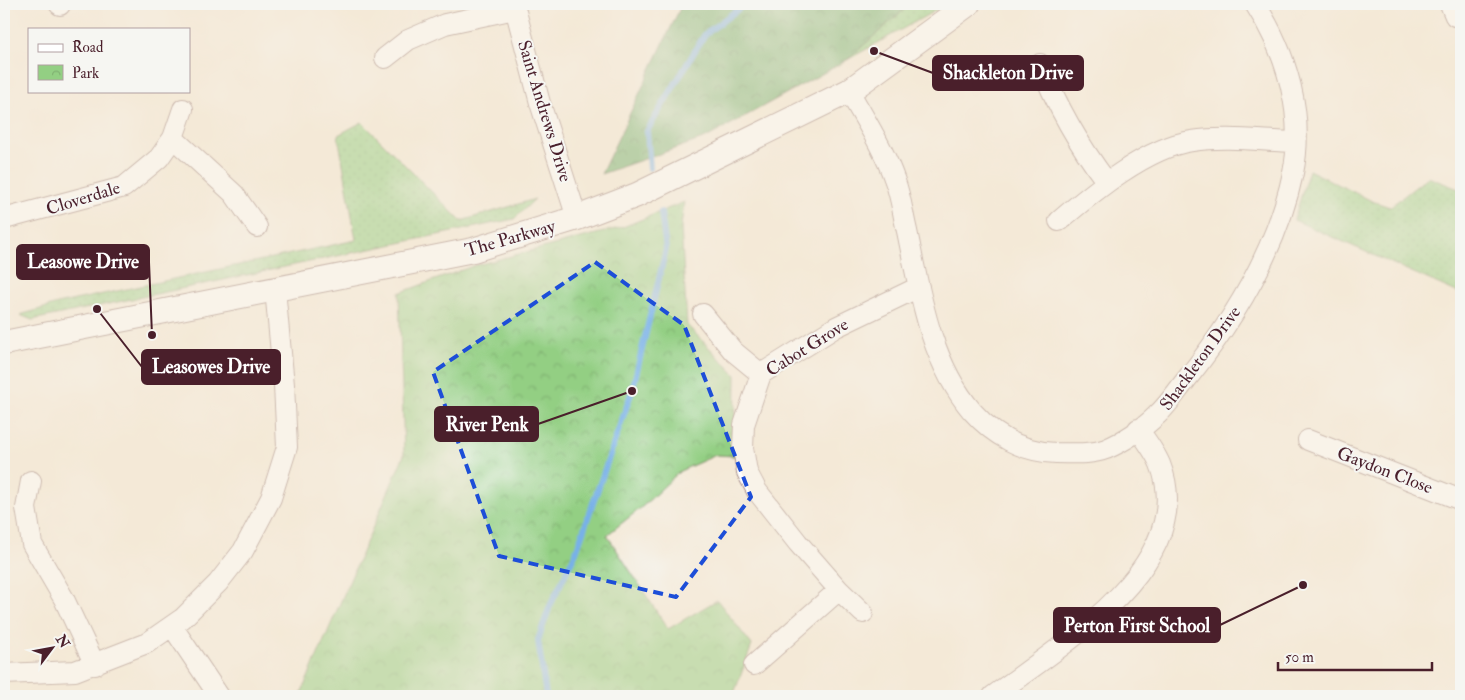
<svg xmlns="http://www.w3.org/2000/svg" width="1465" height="700" viewBox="0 0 1465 700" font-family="'IM FELL Double Pica',serif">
<defs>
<pattern id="grass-dots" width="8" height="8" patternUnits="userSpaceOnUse" patternTransform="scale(1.25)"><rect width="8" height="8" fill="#93cf83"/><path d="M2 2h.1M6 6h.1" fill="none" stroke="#80b171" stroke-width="1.8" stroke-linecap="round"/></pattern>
<pattern id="forest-crowns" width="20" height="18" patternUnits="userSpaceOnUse" patternTransform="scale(1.25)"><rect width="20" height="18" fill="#76b271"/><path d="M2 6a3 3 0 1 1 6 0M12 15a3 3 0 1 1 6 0" fill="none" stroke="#63905d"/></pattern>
<pattern id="park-crowns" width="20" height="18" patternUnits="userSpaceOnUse" patternTransform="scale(1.25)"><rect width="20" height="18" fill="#93cf83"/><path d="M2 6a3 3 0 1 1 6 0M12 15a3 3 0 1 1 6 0" fill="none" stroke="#80b171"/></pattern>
</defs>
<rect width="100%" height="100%" fill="#f6f6f2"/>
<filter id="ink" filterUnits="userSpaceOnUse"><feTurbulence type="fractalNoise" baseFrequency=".02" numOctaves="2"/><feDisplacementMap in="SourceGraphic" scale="10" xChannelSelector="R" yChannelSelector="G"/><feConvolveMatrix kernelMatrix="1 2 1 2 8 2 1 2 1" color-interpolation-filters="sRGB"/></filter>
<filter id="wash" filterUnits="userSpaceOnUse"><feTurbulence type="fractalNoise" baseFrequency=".0096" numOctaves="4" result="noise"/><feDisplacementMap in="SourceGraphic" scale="20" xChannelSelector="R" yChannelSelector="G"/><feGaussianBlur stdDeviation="1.12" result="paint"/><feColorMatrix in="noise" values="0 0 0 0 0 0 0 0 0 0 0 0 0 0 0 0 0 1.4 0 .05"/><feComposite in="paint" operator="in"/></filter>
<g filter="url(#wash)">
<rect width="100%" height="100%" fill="#f4e9d7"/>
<path fill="url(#grass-dots)" stroke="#6e7757" d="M 910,4 L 947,4 L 847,60 Z
M 362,122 L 461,221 L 535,199 L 514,219 L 32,320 L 20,315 L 61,303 L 356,240 L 338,135 Z
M 1309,170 L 1372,201 L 1390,207 L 1428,177 L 1461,190 L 1461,294 L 1294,220 Z"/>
<path fill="url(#forest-crowns)" stroke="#60684e" d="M 682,4 L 910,4 L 847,60 L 706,138 L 601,174 Z"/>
<path fill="url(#park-crowns)" stroke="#6e7757" d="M 684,202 L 681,227 L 687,325 L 736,375 L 735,456 L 716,455 L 680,471 L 642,507 L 607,535 L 668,629 L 717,600 L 752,645 L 733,696 L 300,696 L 404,455 L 399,293 L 473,266 L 623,227 Z"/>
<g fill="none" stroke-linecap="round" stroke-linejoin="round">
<path stroke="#78b1e8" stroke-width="6" d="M 650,168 L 647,131 L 705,34 L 745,4
M 546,696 L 538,640 L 550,606 L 576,552 L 632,391 L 666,249 L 661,212"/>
</g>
</g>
<g filter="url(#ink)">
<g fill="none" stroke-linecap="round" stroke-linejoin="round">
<g stroke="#9f8481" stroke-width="22">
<path id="minor" d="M 59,4 L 60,5
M 514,4 L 540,103 L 577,218
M 1450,4 L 1455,16
M 385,58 L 408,40 L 445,24 L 515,9
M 1040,64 C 1057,106 1079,145 1106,181
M 849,91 C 865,120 884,149 895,181 C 901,197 903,215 907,231 C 920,293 930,361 972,411 C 994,436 1023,452 1056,453 C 1073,453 1090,455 1106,449 C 1123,442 1144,428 1157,415 C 1168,405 1177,391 1186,380 C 1234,320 1277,250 1293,173 C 1305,115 1287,53 1255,4
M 173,138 L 234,194 L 257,227
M 4,219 L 124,187 L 159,158 L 173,138 L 183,109
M 1059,221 C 1093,192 1147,147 1192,141 C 1226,136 1261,141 1295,142
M 703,314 L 733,351 L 761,374
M 1308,440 L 1461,500
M 31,481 L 26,508 L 32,544 L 64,599 L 95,665
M 863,613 L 839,590 L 798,543 L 757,491 L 747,472 L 743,448 L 744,425 L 761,374 L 836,327 L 919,287
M 172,626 L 219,696
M 754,665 L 839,590
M 4,674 L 75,671 L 147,643 L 183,618 L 218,583 L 243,551 L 271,498 L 287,447 L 284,385 L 275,289
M 993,696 C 1058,647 1200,564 1160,464 C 1155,452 1146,440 1138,429"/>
</g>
<g stroke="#9f8481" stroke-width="26">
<path id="tertiary" d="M 4,343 L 473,250 L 577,218 L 637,195 L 849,91 L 968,4"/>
</g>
<use href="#minor" stroke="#fff" stroke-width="20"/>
<use href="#tertiary" stroke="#fff" stroke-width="24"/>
</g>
</g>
<path d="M0 0H1465V700H0ZM 595,262 L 684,325 L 751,497 L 676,597 L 499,556 L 433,372 Z" fill="#f4e9d7" fill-opacity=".55" fill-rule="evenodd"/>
<path fill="none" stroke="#1d4ed8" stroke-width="4" stroke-dasharray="10 6" stroke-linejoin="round" d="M 595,262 L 684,325 L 751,497 L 676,597 L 499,556 L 433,372 Z"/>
<g text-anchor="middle" stroke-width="4" stroke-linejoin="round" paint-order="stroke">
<g font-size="18" fill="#4a1f2b" stroke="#f6f6f2">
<text transform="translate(545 111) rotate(73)" y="6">Saint Andrews Drive</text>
<text transform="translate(83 198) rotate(-17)" y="6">Cloverdale</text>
<text transform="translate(510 238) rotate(-16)" y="6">The Parkway</text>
<text transform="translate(807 347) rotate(-32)" y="6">Cabot Grove</text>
<text transform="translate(1200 358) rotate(-54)" y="6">Shackleton Drive</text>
<text transform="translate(1385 470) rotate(21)" y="6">Gaydon Close</text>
</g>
</g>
<path fill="none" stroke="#4a1f2b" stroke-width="2" d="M874 51L933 73M152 335L149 262M97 309L142 367M632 391L538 424M1303 585L1220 625"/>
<g fill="#4a1f2b" stroke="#f6f6f2" stroke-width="2">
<circle cx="874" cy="51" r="5"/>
<circle cx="152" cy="335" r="5"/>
<circle cx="97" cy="309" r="5"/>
<circle cx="632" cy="391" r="5"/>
<circle cx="1303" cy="585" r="5"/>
</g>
<g fill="#4a1f2b" stroke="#4a1f2b" stroke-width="2">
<rect x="933" y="56" width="150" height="34" rx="5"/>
<rect x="17" y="245" width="132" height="34" rx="5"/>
<rect x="142" y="350" width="138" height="34" rx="5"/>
<rect x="435" y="407" width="103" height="34" rx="5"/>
<rect x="1054" y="608" width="166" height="34" rx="5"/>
</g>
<g font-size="19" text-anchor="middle" font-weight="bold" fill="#fff">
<text x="1008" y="79">Shackleton Drive</text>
<text x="83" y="268">Leasowe Drive</text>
<text x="211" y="373">Leasowes Drive</text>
<text x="487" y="431">River Penk</text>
<text x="1137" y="632">Perton First School</text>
</g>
<rect width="1465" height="700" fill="none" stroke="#f6f6f2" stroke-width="20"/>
<rect x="28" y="28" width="162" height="65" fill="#f6f6f2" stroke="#b1a0a2"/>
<rect x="38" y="44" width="25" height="8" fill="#ffffff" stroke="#b1a0a2"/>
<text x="72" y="52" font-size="15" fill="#4a1f2b">Road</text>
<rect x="38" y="65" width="25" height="15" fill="url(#park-crowns)" stroke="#b1a0a2"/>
<text x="72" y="78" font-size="15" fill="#4a1f2b">Park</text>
<g transform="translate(52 648) rotate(58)" stroke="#f6f6f2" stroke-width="4" paint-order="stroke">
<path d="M0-4L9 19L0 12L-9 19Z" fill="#4a1f2b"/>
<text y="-8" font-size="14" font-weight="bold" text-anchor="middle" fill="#4a1f2b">N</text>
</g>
<path d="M1278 662v8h154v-8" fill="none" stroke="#4a1f2b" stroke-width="2.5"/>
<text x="1285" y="662" font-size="15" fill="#4a1f2b" stroke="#f6f6f2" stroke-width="4" paint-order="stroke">50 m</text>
</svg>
